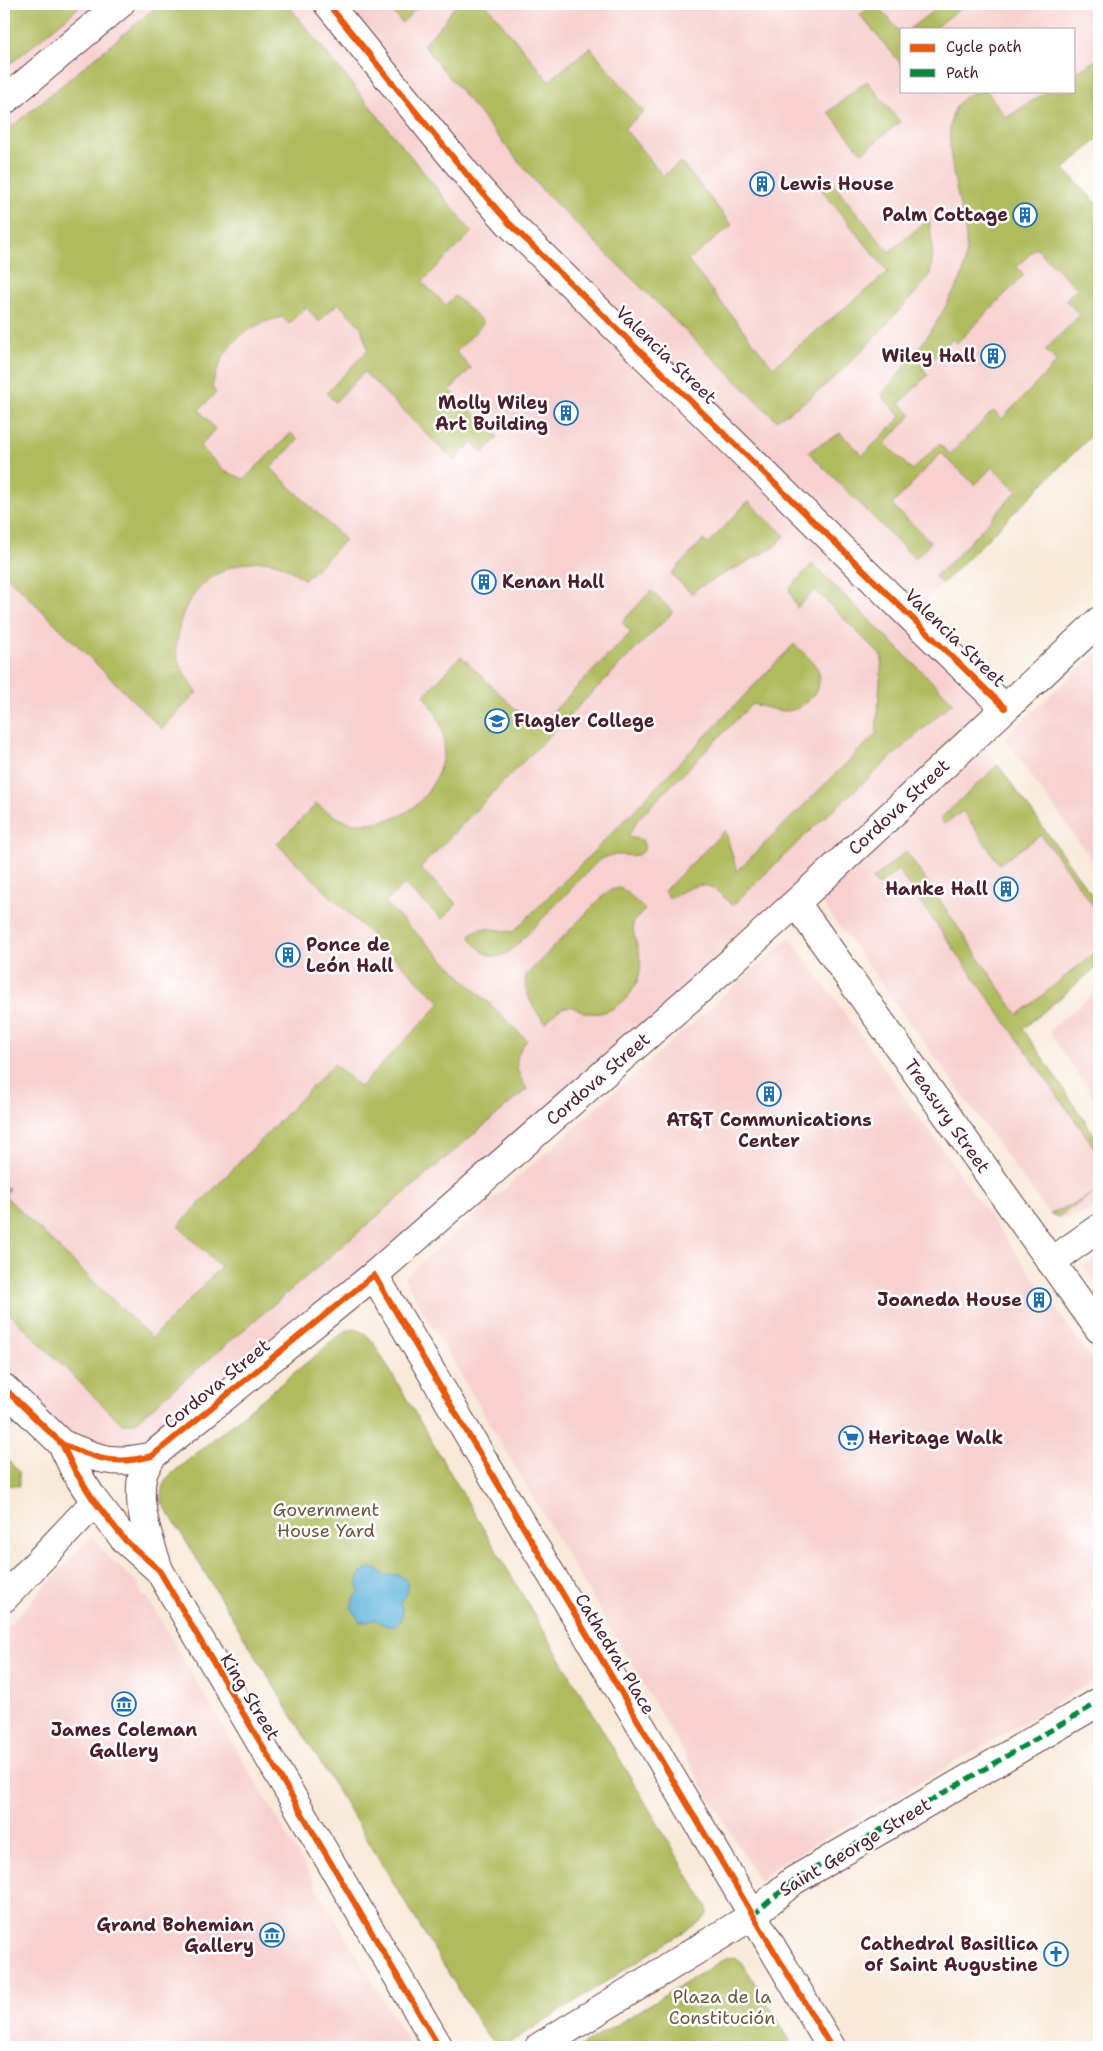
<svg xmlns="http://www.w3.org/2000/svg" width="1103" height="2051" viewBox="0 0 1103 2051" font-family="'Shantell Sans',sans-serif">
<rect width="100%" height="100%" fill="#fff"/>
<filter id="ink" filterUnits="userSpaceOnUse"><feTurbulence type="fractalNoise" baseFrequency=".02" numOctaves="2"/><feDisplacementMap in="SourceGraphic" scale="10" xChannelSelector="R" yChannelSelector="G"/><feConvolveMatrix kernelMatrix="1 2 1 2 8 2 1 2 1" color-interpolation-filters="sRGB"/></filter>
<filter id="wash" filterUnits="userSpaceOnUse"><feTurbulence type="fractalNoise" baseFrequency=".0096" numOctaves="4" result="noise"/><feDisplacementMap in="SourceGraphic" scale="20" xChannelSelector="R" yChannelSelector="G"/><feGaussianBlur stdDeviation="1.12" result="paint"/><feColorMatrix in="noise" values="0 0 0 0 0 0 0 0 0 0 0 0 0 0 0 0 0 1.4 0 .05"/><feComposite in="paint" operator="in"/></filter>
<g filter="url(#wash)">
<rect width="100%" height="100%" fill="#f8e9d8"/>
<path fill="#f7d0cf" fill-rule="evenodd" d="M 4,4 L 1099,4 L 1099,138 L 1064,169 L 1099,206 L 1099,428 L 910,616 L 1005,708 L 976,735 L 1099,905 L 1099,965 L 1023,1029 L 1099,1142 L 1099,1204 L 1082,1215 L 1063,1219 L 1050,1214 L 1041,1203 L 812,889 L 152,1456 L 107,1461 L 4,1388 ZM 902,29 L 1074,29 L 1074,91 L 902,91 Z
M 1099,650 L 1099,870 L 1004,738 Z
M 790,937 L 1099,1369 L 1099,1678 L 775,1867 L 759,1881 L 404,1278 Z
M 1099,989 L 1099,1106 L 1049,1031 Z
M 1099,1254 L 1099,1288 L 1083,1266 Z
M 92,1536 L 108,1557 L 138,1583 L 143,1598 L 147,1597 L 411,2047 L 4,2047 L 4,1630 Z"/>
<path fill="#afbb5d" stroke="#7c6d44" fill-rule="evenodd" d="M 4,4 L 83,4 L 4,69 Z
M 160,4 L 287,4 L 472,232 L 422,282 L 446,305 L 455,296 L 484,323 L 456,352 L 471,368 L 450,390 L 498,437 L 483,453 L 472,443 L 454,461 L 364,372 L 335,402 L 326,393 L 368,350 L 361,327 L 338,303 L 319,322 L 306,307 L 289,324 L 282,317 C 240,327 223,346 212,387 L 216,393 L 199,410 L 215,429 L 200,446 L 224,471 L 244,479 L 291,433 L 298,440 L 271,468 L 345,540 L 305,580 C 292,571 280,562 264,561 C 220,561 181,593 178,636 C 177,642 175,650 177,656 C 180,669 189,681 197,692 L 162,729 L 4,573 L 4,133 Z
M 386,4 L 421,4 L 402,23 Z
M 456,4 L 486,4 L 549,81 L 590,47 L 644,112 L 624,128 L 663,176 L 681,162 L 732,225 L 688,261 L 773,367 L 888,272 L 820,188 L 830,180 L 889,252 L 929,219 C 931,236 935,255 930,273 C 926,283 909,300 901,308 C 863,350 826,392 776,420 L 543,191 L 423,45 L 444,22 Z
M 874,4 L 876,4 L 902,34 L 902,65 L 860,15 Z
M 943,4 L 967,4 L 933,29 L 909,29 Z
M 1099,58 L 1099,138 L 1064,169 L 1099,206 L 1099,428 L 942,584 L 935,576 L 952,561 L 1017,491 L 992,467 L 975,485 L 941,453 L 892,505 L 931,542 L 915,559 L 808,452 L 840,433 L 863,455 L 901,417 L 881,395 C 907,365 931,335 949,300 C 953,292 959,284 962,276 C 965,266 967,249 966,238 C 963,201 920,91 987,91 L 1006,118 L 1048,91 L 1074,91 L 1074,74 ZM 1036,248 L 1077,288 L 1065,300 L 1080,315 L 1045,350 L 1057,362 L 1002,419 L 993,411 L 950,454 L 939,444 L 912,470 L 885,443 L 912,415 L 900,403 L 928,375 L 923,369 L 952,339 L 957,343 L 1024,275 L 1017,267 Z
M 867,81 L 900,122 L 862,153 L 828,112 Z
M 748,501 L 785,536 L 773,548 L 698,588 L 692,594 L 671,574 L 703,540 L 708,544 Z
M 812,564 L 953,702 L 814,827 L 732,906 C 709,879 700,880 670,899 L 664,891 L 725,830 L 737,871 L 876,734 L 882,657 L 815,590 L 797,608 L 789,589 Z
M 651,591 L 673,612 L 508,777 L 420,868 L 457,904 L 442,919 L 404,884 L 385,903 L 527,1040 C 512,1058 515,1070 527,1089 L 134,1423 L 121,1423 L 4,1308 L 4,1185 L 9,1190 L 4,1195 L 152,1338 L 221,1267 L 178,1226 L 334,1064 L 360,1087 L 441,1003 L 277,844 L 316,804 C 327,811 340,821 354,823 C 369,824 389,821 403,814 C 429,801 449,762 443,733 C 440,718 432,707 424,695 L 461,656 L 536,729 L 631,632 L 622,622 Z
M 794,644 C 802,652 813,660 818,670 C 826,687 803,711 786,711 C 775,711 763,706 752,704 L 638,819 L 628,837 L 642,840 L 644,844 L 644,851 C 634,859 627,854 616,855 C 609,855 603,858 597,862 L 514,948 C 500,958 492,961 479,948 C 475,944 471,941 470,935 C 480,923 499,931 513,932 L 609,836 Z
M 998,765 L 1099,905 L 1099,913 L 1041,835 L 999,864 L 963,811 L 944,824 L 941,818 Z
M 906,851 L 1018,1015 L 1099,949 L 1099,965 L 1023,1029 L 1099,1142 L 1099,1154 L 898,870 L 878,886 L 872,880 Z
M 619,888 L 627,892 L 645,910 L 633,922 C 632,939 643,955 640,971 C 636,995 613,1017 588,1013 C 581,1012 574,1005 566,1007 C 558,1008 551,1018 545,1023 C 535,1009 522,993 526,975 L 602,897 L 610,890 Z
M 1099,1189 L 1058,1217 L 1050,1214 L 1082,1200 Z
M 355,1329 L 366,1334 L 373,1342 L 706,1905 L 707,1914 L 704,1919 L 508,2044 L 498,2044 L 486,2035 L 162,1502 C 160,1490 162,1484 170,1475 L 345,1331 Z
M 4,1456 L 19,1472 L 19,1486 L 8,1485 L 4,1488 Z
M 735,1957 L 742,1962 L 794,2047 L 580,2047 L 726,1958 Z"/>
<path fill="#5fb4db" stroke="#546a83" d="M 372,1568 L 380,1571 L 384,1576 C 404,1569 418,1587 400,1602 C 409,1623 392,1634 375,1619 L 368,1622 L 360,1622 L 351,1607 L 353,1600 L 359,1592 C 356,1579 359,1571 372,1568 Z"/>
</g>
<g filter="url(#ink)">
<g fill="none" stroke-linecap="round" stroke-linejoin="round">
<g stroke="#643d45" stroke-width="30">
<path id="pedestrian" d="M 752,1916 L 793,1881 L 1099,1702"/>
</g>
<g stroke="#643d45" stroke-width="30">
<path id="minor" d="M 328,4 L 473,182 L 509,223 L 910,616 L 1005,708
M 4,101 L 120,4
M 796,903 L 1099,1329
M 1051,1262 L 1099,1228
M 374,1275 L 722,970 L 836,866 L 1099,621
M 4,1598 L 95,1502
M 539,2047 L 752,1916"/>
</g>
<g stroke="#643d45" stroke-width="30">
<path id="primary" d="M 4,1388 L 62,1444 L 75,1471 L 95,1502 L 125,1540 L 159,1570 L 439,2047
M 62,1444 C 98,1459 113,1466 152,1456 L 374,1275 L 831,2047
M 152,1456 C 149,1462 145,1468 143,1474 C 135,1502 150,1543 159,1570"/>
</g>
<use href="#pedestrian" stroke="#fff" stroke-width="28"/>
<use href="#minor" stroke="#fff" stroke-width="28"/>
<use href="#primary" stroke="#fff" stroke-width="28"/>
<path stroke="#00873e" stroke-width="5" stroke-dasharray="10 5" stroke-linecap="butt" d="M 752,1916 L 793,1881 L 1099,1702"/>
<g stroke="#fff" stroke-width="9">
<path id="cycleway" d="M 328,4 L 473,182 L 509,223 L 910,616 L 1005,708
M 4,1388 L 62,1444 L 75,1471 L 95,1502 L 125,1540 L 159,1570 L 439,2047
M 62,1444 C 98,1459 113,1466 152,1456 L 374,1275 L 831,2047"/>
</g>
<use href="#cycleway" stroke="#e8590c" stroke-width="6"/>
</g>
</g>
<defs>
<g id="building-ring" transform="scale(1.25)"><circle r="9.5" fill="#fff" stroke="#1f6fb2" stroke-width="1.5"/><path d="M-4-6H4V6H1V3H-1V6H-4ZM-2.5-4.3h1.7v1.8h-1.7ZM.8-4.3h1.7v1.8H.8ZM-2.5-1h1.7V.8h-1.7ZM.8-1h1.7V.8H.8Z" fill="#1f6fb2"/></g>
<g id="university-ring" transform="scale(1.25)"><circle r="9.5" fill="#fff" stroke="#1f6fb2" stroke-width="1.5"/><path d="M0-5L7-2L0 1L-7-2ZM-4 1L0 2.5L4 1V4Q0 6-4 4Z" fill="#1f6fb2"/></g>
<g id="supermarket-ring" transform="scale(1.25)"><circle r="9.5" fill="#fff" stroke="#1f6fb2" stroke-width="1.5"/><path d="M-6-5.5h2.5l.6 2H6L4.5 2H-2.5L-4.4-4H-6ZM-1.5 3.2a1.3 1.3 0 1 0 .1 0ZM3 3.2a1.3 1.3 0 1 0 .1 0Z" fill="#1f6fb2"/></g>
<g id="museum-ring" transform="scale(1.25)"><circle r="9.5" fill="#fff" stroke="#1f6fb2" stroke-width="1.5"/><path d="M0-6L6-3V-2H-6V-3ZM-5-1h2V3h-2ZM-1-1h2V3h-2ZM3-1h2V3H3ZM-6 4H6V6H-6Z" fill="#1f6fb2"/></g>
<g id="church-ring" transform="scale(1.25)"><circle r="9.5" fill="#fff" stroke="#1f6fb2" stroke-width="1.5"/><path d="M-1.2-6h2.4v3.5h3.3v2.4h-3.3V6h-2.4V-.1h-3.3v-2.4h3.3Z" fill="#1f6fb2"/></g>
</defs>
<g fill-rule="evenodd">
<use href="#building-ring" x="762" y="184"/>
<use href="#building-ring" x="1025" y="215"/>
<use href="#building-ring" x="993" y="356"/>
<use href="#building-ring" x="566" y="413"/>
<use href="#building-ring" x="484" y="582"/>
<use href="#university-ring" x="497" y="721"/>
<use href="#building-ring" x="1006" y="889"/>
<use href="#building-ring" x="288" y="955"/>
<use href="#building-ring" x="769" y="1094"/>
<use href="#building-ring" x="1039" y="1300"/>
<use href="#supermarket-ring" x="851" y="1438"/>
<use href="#museum-ring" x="124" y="1704"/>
<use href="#museum-ring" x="272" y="1935"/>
<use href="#church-ring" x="1056" y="1954"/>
</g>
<g text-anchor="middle" stroke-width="5" stroke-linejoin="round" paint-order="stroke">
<g font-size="18" font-weight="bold" fill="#4a1f2b" stroke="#fff" text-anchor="end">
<text x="780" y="190" text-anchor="start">Lewis House</text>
<text x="1008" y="221">Palm Cottage</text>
<text x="976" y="362">Wiley Hall</text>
<text x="548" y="409">Molly Wiley<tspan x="548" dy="21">Art Building</tspan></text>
<text x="502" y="588" text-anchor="start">Kenan Hall</text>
<text x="514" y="727" text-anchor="start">Flagler College</text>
<text x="988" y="895">Hanke Hall</text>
<text x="306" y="951" text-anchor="start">Ponce de<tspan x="306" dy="21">León Hall</tspan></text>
<text x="769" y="1126" text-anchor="middle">AT&amp;T Communications<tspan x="769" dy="21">Center</tspan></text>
<text x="1022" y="1306">Joaneda House</text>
<text x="868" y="1444" text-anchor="start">Heritage Walk</text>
<text x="124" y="1736" text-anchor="middle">James Coleman<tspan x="124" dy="21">Gallery</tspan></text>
<text x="254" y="1931">Grand Bohemian<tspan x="254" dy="21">Gallery</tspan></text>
<text x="1038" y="1950">Cathedral Basillica<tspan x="1038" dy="21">of Saint Augustine</tspan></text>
</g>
<g font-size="18" fill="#4a1f2b" stroke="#fff">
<text transform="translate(666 355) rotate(44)" y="6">Valencia Street</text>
<text transform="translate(955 638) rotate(44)" y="6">Valencia Street</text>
<text transform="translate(899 807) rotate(-43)" y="6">Cordova Street</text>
<text transform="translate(598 1079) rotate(-41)" y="6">Cordova Street</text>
<text transform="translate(947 1116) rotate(55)" y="6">Treasury Street</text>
<text transform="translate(217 1384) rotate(-39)" y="6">Cordova Street</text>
<text transform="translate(615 1654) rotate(59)" y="6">Cathedral Place</text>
<text transform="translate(250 1697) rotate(59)" y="6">King Street</text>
<text transform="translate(855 1847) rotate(-31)" y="6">Saint George Street</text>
</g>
<g font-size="18" fill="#6d563c" stroke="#fff">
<text x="326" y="1516">Government<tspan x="326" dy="21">House Yard</tspan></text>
<text x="722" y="2003">Plaza de la<tspan x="722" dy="21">Constitución</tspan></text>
</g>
</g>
<rect width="1103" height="2051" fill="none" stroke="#fff" stroke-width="20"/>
<rect x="900" y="28" width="175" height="65" fill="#ffffff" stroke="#b7a5aa"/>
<rect x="910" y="44" width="25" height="8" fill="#e8590c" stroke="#b7a5aa"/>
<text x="946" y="52" font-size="15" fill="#4a1f2b">Cycle path</text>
<rect x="910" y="69" width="25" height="8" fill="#00873e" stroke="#b7a5aa"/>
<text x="946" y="78" font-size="15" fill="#4a1f2b">Path</text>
</svg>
